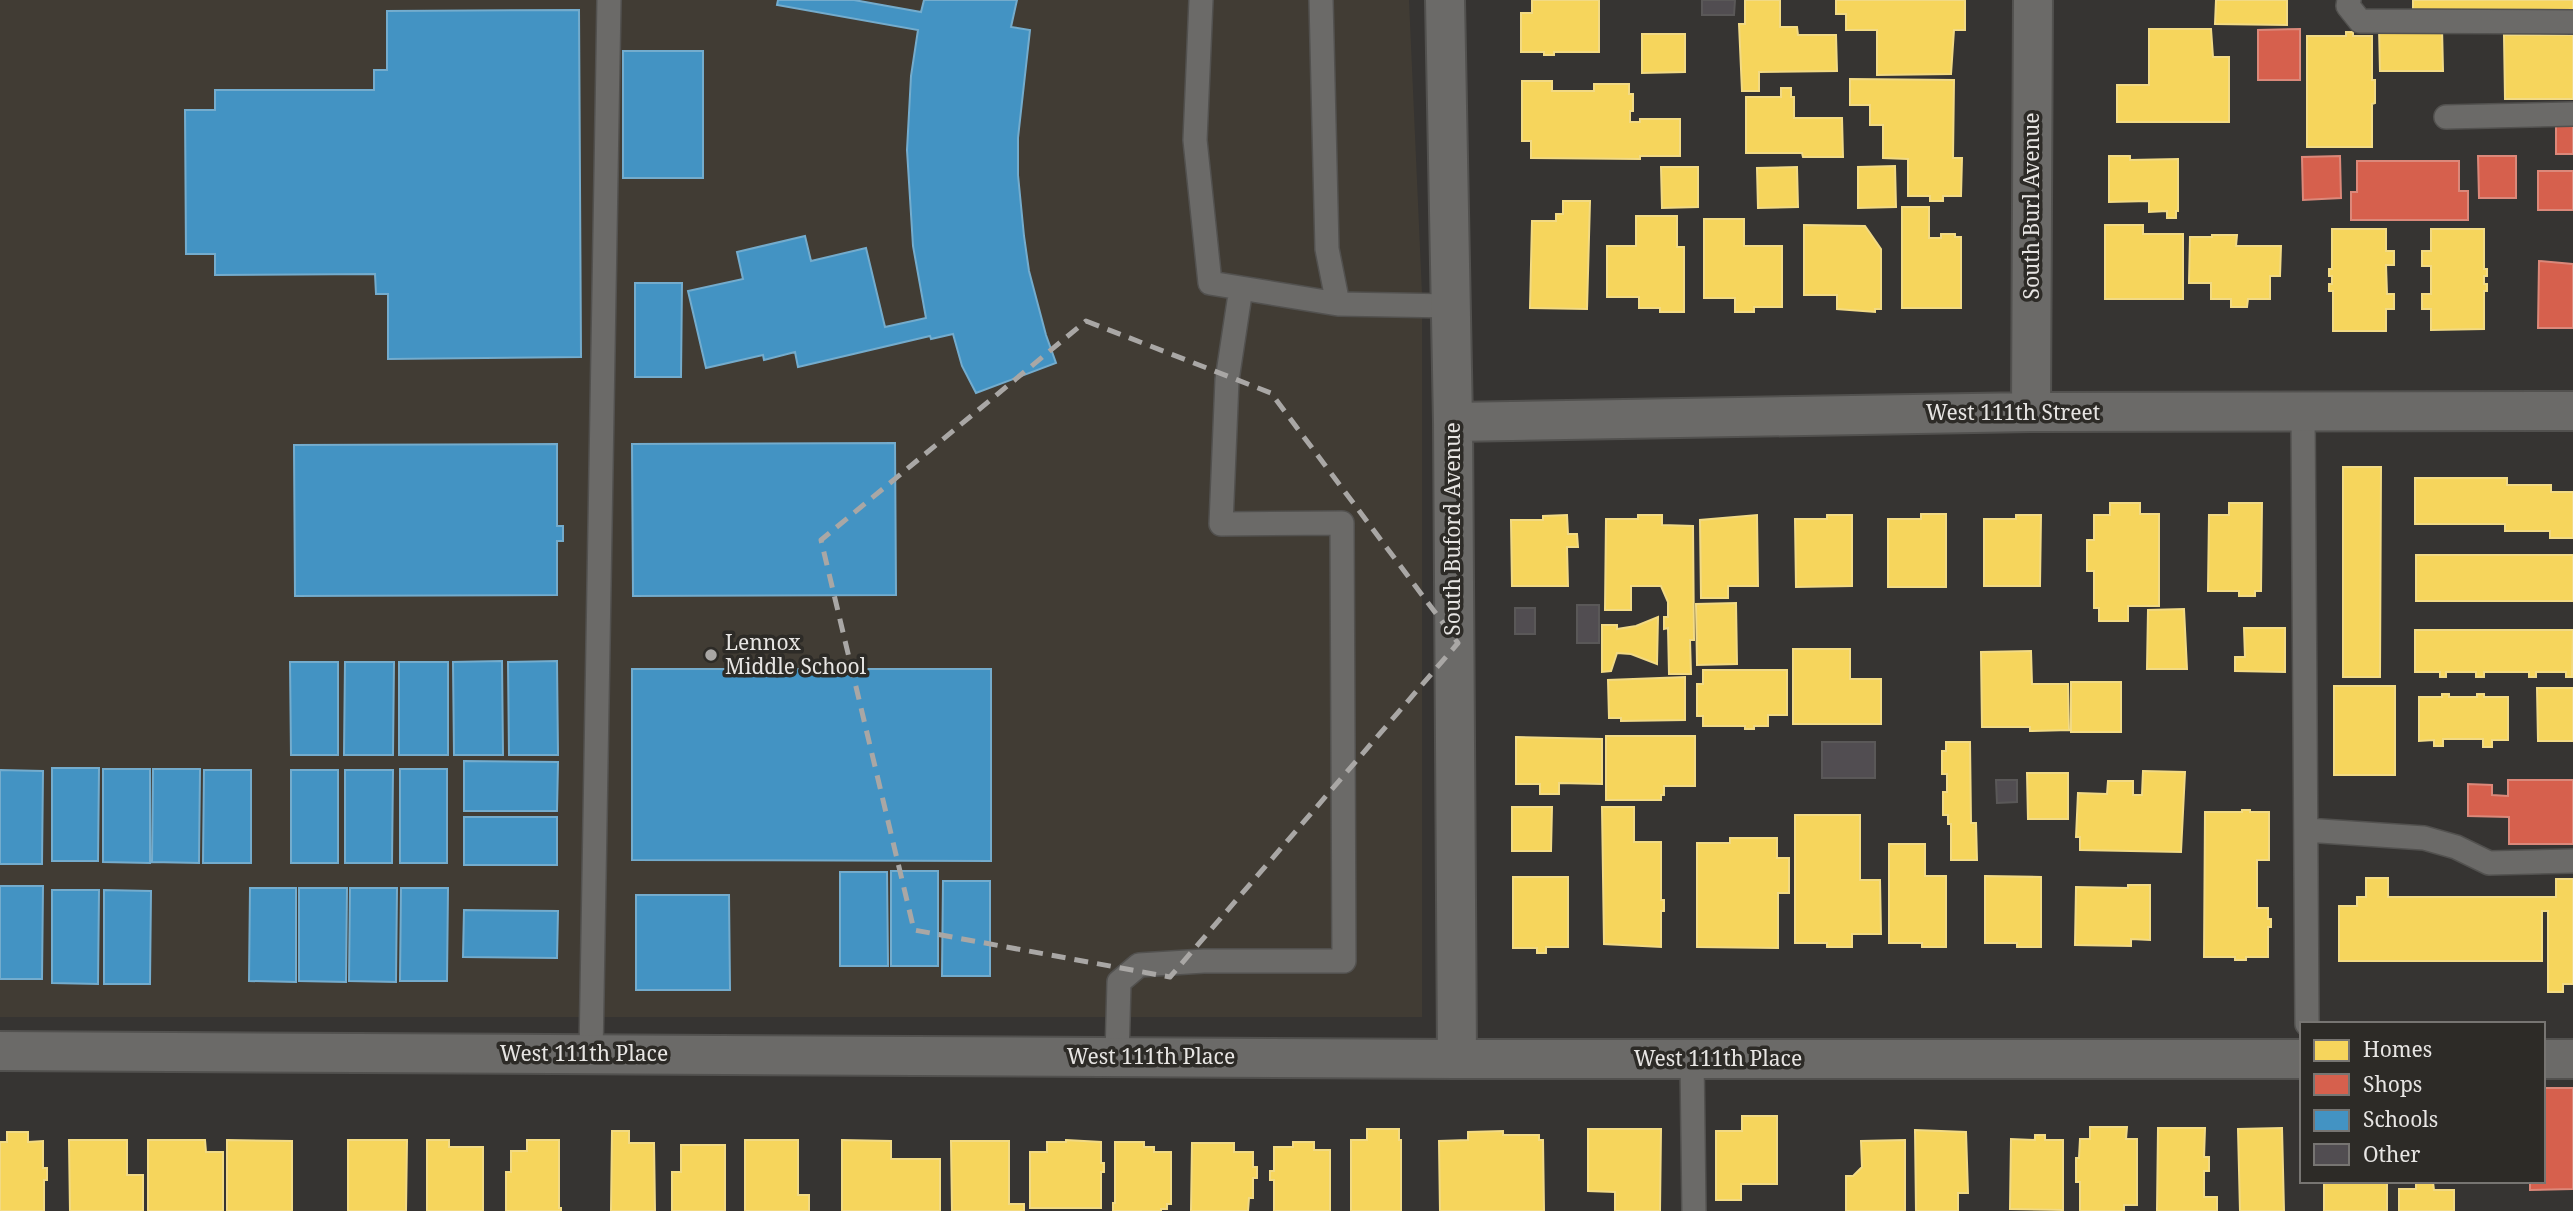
<svg xmlns="http://www.w3.org/2000/svg" width="2573" height="1211" viewBox="0 0 2573 1211" font-family="'Noto Serif',serif">
<rect width="100%" height="100%" fill="#363432"/>
<path fill="#413c34" d="M 0,0 L 1409,0 L 1422,293 L 1422,1017 L 0,1017 Z"/>
<path fill="#f6d55c" stroke="#f2da84" stroke-width="2" d="M 1532,0 L 1599,0 L 1599,52 L 1554,52 L 1554,55 L 1544,55 L 1544,52 L 1521,52 L 1521,13 L 1532,13 Z
M 1745,0 L 1780,0 L 1780,27 L 1797,27 L 1798,35 L 1836,35 L 1837,71 L 1759,72 L 1759,91 L 1742,91 L 1739,24 L 1745,24 Z
M 1836,0 L 1965,0 L 1965,30 L 1954,30 L 1951,74 L 1877,75 L 1877,30 L 1846,30 L 1846,14 L 1836,14 Z
M 2216,0 L 2287,0 L 2287,25 L 2215,24 Z
M 2413,0 L 2573,0 L 2573,13 L 2413,13 Z
M 2379,28 L 2442,28 L 2443,71 L 2380,71 Z
M 2149,29 L 2211,29 L 2213,57 L 2229,57 L 2229,122 L 2117,122 L 2117,85 L 2149,85 Z
M 2346,32 L 2353,32 L 2353,36 L 2372,36 L 2372,80 L 2375,80 L 2375,103 L 2372,104 L 2372,147 L 2307,147 L 2307,36 L 2346,36 Z
M 1642,34 L 1685,34 L 1685,72 L 1642,73 Z
M 2504,35 L 2573,35 L 2573,99 L 2505,99 Z
M 1850,79 L 1954,80 L 1953,158 L 1962,158 L 1961,196 L 1943,196 L 1943,201 L 1930,201 L 1930,196 L 1908,196 L 1908,159 L 1883,158 L 1883,125 L 1870,125 L 1870,105 L 1850,105 Z
M 1522,81 L 1552,81 L 1552,91 L 1594,91 L 1594,84 L 1629,84 L 1629,94 L 1633,94 L 1633,111 L 1630,111 L 1630,122 L 1640,122 L 1640,119 L 1680,119 L 1680,156 L 1640,156 L 1640,159 L 1531,158 L 1531,141 L 1522,141 Z
M 1781,88 L 1791,88 L 1791,97 L 1794,97 L 1794,118 L 1842,118 L 1843,157 L 1803,157 L 1802,153 L 1746,153 L 1746,97 L 1781,97 Z
M 2109,156 L 2130,156 L 2130,160 L 2178,159 L 2178,211 L 2176,211 L 2176,218 L 2167,218 L 2167,211 L 2149,212 L 2149,201 L 2109,202 Z
M 1895,166 L 1896,207 L 1858,208 L 1858,167 Z
M 1661,167 L 1698,167 L 1698,207 L 1662,208 Z
M 1797,167 L 1798,207 L 1758,208 L 1757,168 Z
M 1563,201 L 1590,201 L 1587,309 L 1530,308 L 1532,221 L 1556,221 L 1556,214 L 1563,214 Z
M 1902,207 L 1929,207 L 1929,238 L 1941,238 L 1941,234 L 1955,234 L 1955,237 L 1961,237 L 1961,308 L 1902,308 Z
M 1636,216 L 1677,216 L 1677,247 L 1684,247 L 1684,312 L 1660,312 L 1660,308 L 1639,308 L 1639,297 L 1607,297 L 1607,246 L 1636,246 Z
M 1704,219 L 1744,219 L 1744,246 L 1782,246 L 1782,307 L 1754,307 L 1754,312 L 1735,312 L 1735,298 L 1704,298 Z
M 1804,225 L 1865,226 L 1881,249 L 1881,309 L 1875,309 L 1875,312 L 1837,309 L 1837,295 L 1804,295 Z
M 2105,225 L 2143,225 L 2143,234 L 2183,234 L 2183,299 L 2105,299 Z
M 2332,229 L 2386,229 L 2386,251 L 2394,251 L 2394,265 L 2386,265 L 2387,294 L 2394,294 L 2394,309 L 2386,309 L 2386,331 L 2333,331 L 2333,291 L 2329,291 L 2329,284 L 2332,284 L 2332,276 L 2329,276 L 2329,269 L 2332,269 Z
M 2431,229 L 2484,229 L 2484,269 L 2487,269 L 2487,276 L 2484,276 L 2484,284 L 2487,284 L 2487,291 L 2484,291 L 2484,329 L 2431,330 L 2431,309 L 2422,309 L 2422,294 L 2431,294 L 2431,266 L 2422,266 L 2422,251 L 2431,251 Z
M 2212,235 L 2237,235 L 2236,246 L 2281,246 L 2280,276 L 2270,276 L 2270,299 L 2248,299 L 2247,307 L 2231,307 L 2231,299 L 2211,299 L 2211,283 L 2189,283 L 2190,237 L 2212,237 Z
M 2343,467 L 2381,467 L 2380,677 L 2343,677 Z
M 2415,478 L 2507,478 L 2507,485 L 2551,485 L 2551,492 L 2573,492 L 2573,538 L 2550,538 L 2550,531 L 2505,531 L 2505,524 L 2415,524 Z
M 2110,503 L 2140,503 L 2140,514 L 2159,514 L 2159,606 L 2128,606 L 2128,621 L 2099,621 L 2099,608 L 2094,608 L 2094,571 L 2087,571 L 2087,540 L 2094,540 L 2094,515 L 2110,515 Z
M 2229,503 L 2262,503 L 2261,591 L 2255,591 L 2255,596 L 2239,596 L 2239,591 L 2208,591 L 2209,515 L 2229,515 Z
M 1921,514 L 1946,514 L 1946,587 L 1888,587 L 1888,519 L 1921,519 Z
M 1567,515 L 1568,534 L 1577,534 L 1578,547 L 1567,547 L 1568,586 L 1512,586 L 1511,520 L 1543,520 L 1543,516 Z
M 1638,515 L 1662,515 L 1662,525 L 1693,526 L 1694,640 L 1690,640 L 1691,674 L 1669,674 L 1668,628 L 1664,629 L 1664,617 L 1668,617 L 1668,602 L 1661,586 L 1631,586 L 1631,610 L 1605,610 L 1606,519 L 1638,519 Z
M 1757,515 L 1758,586 L 1728,586 L 1728,598 L 1701,598 L 1700,520 Z
M 1827,515 L 1852,515 L 1852,586 L 1796,587 L 1795,519 L 1827,519 Z
M 2016,515 L 2041,515 L 2040,586 L 1984,586 L 1984,519 L 2016,519 Z
M 2416,555 L 2573,555 L 2573,601 L 2416,601 Z
M 1736,603 L 1737,664 L 1697,665 L 1696,604 Z
M 2184,609 L 2187,669 L 2147,669 L 2148,610 Z
M 1658,617 L 1657,664 L 1631,654 L 1617,653 L 1611,671 L 1602,672 L 1602,625 L 1617,625 L 1617,629 L 1636,626 Z
M 2244,628 L 2285,628 L 2285,672 L 2235,671 L 2235,657 L 2245,657 Z
M 2415,630 L 2573,630 L 2572,677 L 2566,677 L 2566,672 L 2536,672 L 2536,677 L 2529,677 L 2529,672 L 2484,672 L 2484,677 L 2476,677 L 2476,672 L 2446,672 L 2446,677 L 2440,677 L 2440,672 L 2415,672 Z
M 1793,649 L 1850,649 L 1850,679 L 1881,679 L 1881,724 L 1793,724 Z
M 2031,651 L 2032,684 L 2068,684 L 2069,730 L 2030,731 L 2030,727 L 1982,727 L 1981,652 Z
M 1703,670 L 1787,670 L 1787,715 L 1768,715 L 1768,726 L 1754,726 L 1754,729 L 1745,729 L 1745,726 L 1703,726 L 1703,716 L 1697,716 L 1697,684 L 1703,684 Z
M 1685,677 L 1685,720 L 1621,721 L 1621,718 L 1609,718 L 1608,680 Z
M 2071,682 L 2121,682 L 2121,732 L 2071,732 Z
M 2334,686 L 2395,686 L 2395,775 L 2334,775 Z
M 2537,688 L 2573,688 L 2573,741 L 2538,741 Z
M 2442,694 L 2449,694 L 2449,697 L 2477,697 L 2477,694 L 2484,694 L 2484,697 L 2508,697 L 2508,740 L 2492,740 L 2492,747 L 2483,747 L 2483,739 L 2443,739 L 2443,746 L 2434,746 L 2434,740 L 2419,741 L 2419,697 L 2442,697 Z
M 1606,736 L 1695,736 L 1695,786 L 1664,786 L 1664,795 L 1661,795 L 1661,800 L 1606,800 Z
M 1516,737 L 1602,739 L 1602,784 L 1559,783 L 1559,794 L 1540,794 L 1540,784 L 1516,784 Z
M 1946,742 L 1970,742 L 1971,823 L 1976,823 L 1977,860 L 1951,860 L 1951,824 L 1948,824 L 1948,815 L 1943,815 L 1943,792 L 1947,792 L 1947,774 L 1942,774 L 1942,751 L 1946,751 Z
M 2143,771 L 2185,772 L 2181,852 L 2080,850 L 2080,837 L 2076,837 L 2078,793 L 2107,794 L 2108,781 L 2133,781 L 2133,795 L 2142,795 Z
M 2027,773 L 2068,773 L 2068,819 L 2028,819 Z
M 1512,807 L 1552,807 L 1551,851 L 1512,851 Z
M 1602,807 L 1634,807 L 1634,842 L 1661,842 L 1661,900 L 1664,900 L 1664,911 L 1661,911 L 1661,947 L 1604,944 Z
M 2242,810 L 2250,810 L 2250,812 L 2269,812 L 2269,860 L 2257,860 L 2257,908 L 2268,908 L 2268,919 L 2271,919 L 2271,927 L 2268,927 L 2268,957 L 2246,957 L 2246,960 L 2235,960 L 2235,957 L 2204,957 L 2205,812 L 2242,812 Z
M 1795,815 L 1860,815 L 1860,880 L 1880,880 L 1881,934 L 1852,934 L 1852,947 L 1827,947 L 1827,943 L 1795,943 Z
M 1730,838 L 1777,838 L 1777,858 L 1789,858 L 1789,893 L 1778,893 L 1778,948 L 1697,947 L 1697,843 L 1730,843 Z
M 1889,844 L 1925,844 L 1925,876 L 1946,876 L 1946,947 L 1922,947 L 1922,943 L 1889,943 Z
M 1985,876 L 2041,877 L 2041,947 L 2017,947 L 2017,943 L 1985,943 Z
M 1513,877 L 1568,877 L 1568,947 L 1546,947 L 1546,953 L 1537,953 L 1537,948 L 1513,948 Z
M 2366,878 L 2388,878 L 2388,897 L 2556,897 L 2556,879 L 2573,879 L 2573,984 L 2563,984 L 2563,992 L 2548,992 L 2548,911 L 2542,911 L 2542,961 L 2339,961 L 2339,906 L 2357,906 L 2357,897 L 2366,897 Z
M 2128,885 L 2150,885 L 2150,940 L 2131,939 L 2131,946 L 2075,945 L 2076,887 L 2128,888 Z
M 1742,1116 L 1777,1116 L 1777,1184 L 1741,1184 L 1741,1200 L 1716,1200 L 1716,1131 L 1742,1131 Z
M 2090,1127 L 2127,1127 L 2126,1139 L 2137,1139 L 2137,1205 L 2124,1205 L 2124,1211 L 2080,1211 L 2080,1182 L 2076,1182 L 2076,1158 L 2079,1158 L 2080,1139 L 2090,1139 Z
M 2158,1128 L 2205,1128 L 2204,1157 L 2209,1157 L 2209,1171 L 2204,1171 L 2204,1197 L 2217,1197 L 2217,1211 L 2157,1211 Z
M 2282,1128 L 2284,1211 L 2240,1211 L 2238,1129 Z
M 1367,1129 L 1399,1129 L 1399,1140 L 1401,1140 L 1401,1211 L 1351,1211 L 1351,1140 L 1367,1140 Z
M 1588,1129 L 1661,1129 L 1660,1211 L 1615,1211 L 1615,1192 L 1588,1191 Z
M 1915,1130 L 1966,1132 L 1968,1193 L 1958,1193 L 1958,1211 L 1916,1211 Z
M 612,1131 L 629,1131 L 629,1143 L 654,1143 L 655,1211 L 611,1211 Z
M 1503,1131 L 1503,1135 L 1539,1135 L 1539,1140 L 1543,1140 L 1544,1211 L 1440,1211 L 1439,1141 L 1468,1140 L 1468,1132 Z
M 7,1132 L 28,1132 L 28,1142 L 43,1141 L 43,1168 L 47,1168 L 47,1180 L 44,1180 L 44,1211 L 0,1211 L 0,1142 L 7,1142 Z
M 2035,1135 L 2045,1135 L 2045,1140 L 2063,1140 L 2063,1210 L 2010,1209 L 2011,1139 L 2035,1140 Z
M 69,1140 L 127,1140 L 127,1175 L 143,1175 L 143,1211 L 70,1211 Z
M 148,1140 L 205,1140 L 206,1152 L 223,1152 L 223,1211 L 148,1211 Z
M 227,1140 L 292,1141 L 292,1211 L 227,1211 Z
M 348,1140 L 407,1140 L 406,1211 L 348,1211 Z
M 427,1140 L 449,1140 L 449,1147 L 483,1147 L 483,1211 L 427,1211 Z
M 527,1140 L 559,1140 L 559,1208 L 561,1208 L 561,1211 L 506,1211 L 506,1172 L 511,1172 L 511,1151 L 527,1151 Z
M 745,1140 L 798,1140 L 798,1195 L 809,1195 L 809,1211 L 745,1211 Z
M 842,1140 L 891,1141 L 891,1159 L 940,1159 L 940,1211 L 842,1211 Z
M 1066,1140 L 1101,1142 L 1101,1163 L 1104,1163 L 1104,1172 L 1101,1172 L 1101,1208 L 1030,1208 L 1030,1152 L 1047,1152 L 1047,1142 L 1066,1142 Z
M 1905,1140 L 1905,1211 L 1846,1211 L 1846,1176 L 1853,1176 L 1862,1167 L 1861,1141 Z
M 951,1141 L 1009,1141 L 1009,1204 L 1024,1204 L 1024,1211 L 952,1211 Z
M 1115,1142 L 1144,1142 L 1144,1147 L 1154,1147 L 1154,1152 L 1171,1152 L 1171,1204 L 1167,1204 L 1167,1209 L 1161,1209 L 1161,1211 L 1113,1211 L 1113,1203 L 1115,1203 Z
M 1293,1142 L 1314,1142 L 1314,1150 L 1330,1150 L 1330,1211 L 1274,1211 L 1274,1180 L 1270,1180 L 1270,1171 L 1274,1171 L 1274,1147 L 1293,1147 Z
M 1192,1143 L 1234,1143 L 1234,1152 L 1253,1152 L 1253,1167 L 1257,1167 L 1257,1178 L 1253,1178 L 1253,1198 L 1249,1198 L 1248,1211 L 1191,1211 Z
M 681,1145 L 725,1145 L 725,1211 L 672,1211 L 672,1172 L 681,1172 Z
M 2324,1181 L 2387,1181 L 2387,1211 L 2324,1211 Z
M 2416,1181 L 2433,1182 L 2434,1190 L 2454,1190 L 2454,1211 L 2399,1211 L 2399,1189 L 2416,1189 Z"/>
<path fill="#d6604d" stroke="#db887a" stroke-width="2" d="M 2300,29 L 2300,80 L 2258,80 L 2258,30 Z
M 2556,123 L 2573,123 L 2573,154 L 2556,154 Z
M 2340,156 L 2341,198 L 2303,200 L 2302,157 Z
M 2478,156 L 2516,156 L 2516,198 L 2479,198 Z
M 2357,161 L 2459,161 L 2459,191 L 2468,191 L 2468,220 L 2351,220 L 2351,192 L 2357,192 Z
M 2538,171 L 2573,171 L 2573,210 L 2538,210 Z
M 2539,261 L 2573,264 L 2573,328 L 2538,328 Z
M 2508,780 L 2573,780 L 2573,844 L 2509,844 L 2509,817 L 2468,816 L 2468,784 L 2492,785 L 2492,795 L 2508,796 Z
M 2543,1088 L 2573,1088 L 2573,1189 L 2530,1190 L 2530,1181 L 2543,1181 Z"/>
<path fill="#4393c3" stroke="#74accd" stroke-width="2" d="M 778,0 L 854,0 L 921,12 L 924,0 L 1017,0 L 1011,27 L 1030,30 L 1018,138 L 1018,175 L 1024,236 L 1029,271 L 1046,335 L 1056,363 L 976,393 L 962,366 L 953,334 L 931,339 L 930,336 L 798,367 L 795,352 L 764,360 L 763,355 L 706,368 L 688,291 L 743,279 L 737,252 L 805,236 L 811,261 L 866,248 L 885,327 L 926,318 L 913,246 L 907,150 L 911,76 L 918,30 L 777,5 Z
M 579,10 L 581,357 L 388,359 L 388,294 L 376,294 L 375,274 L 215,275 L 215,254 L 186,254 L 185,110 L 215,110 L 215,90 L 374,90 L 374,70 L 387,70 L 387,11 Z
M 623,51 L 703,51 L 703,178 L 623,178 Z
M 635,283 L 682,283 L 681,377 L 635,377 Z
M 895,443 L 896,595 L 633,596 L 632,444 Z
M 557,444 L 557,526 L 563,526 L 563,541 L 557,541 L 557,595 L 295,596 L 294,445 Z
M 502,661 L 503,755 L 454,755 L 453,662 Z
M 557,661 L 558,755 L 509,755 L 508,662 Z
M 290,662 L 338,662 L 338,755 L 291,755 Z
M 345,662 L 394,662 L 393,755 L 344,755 Z
M 399,662 L 448,662 L 448,755 L 399,755 Z
M 632,669 L 991,669 L 991,861 L 632,860 Z
M 464,761 L 558,762 L 557,811 L 464,811 Z
M 52,768 L 99,768 L 98,861 L 52,861 Z
M 103,769 L 150,769 L 150,863 L 103,862 Z
M 153,769 L 200,769 L 199,863 L 152,862 Z
M 400,769 L 447,769 L 447,863 L 400,863 Z
M 0,770 L 43,771 L 42,864 L 0,864 Z
M 204,770 L 251,770 L 251,863 L 203,863 Z
M 291,770 L 338,770 L 338,863 L 291,863 Z
M 345,770 L 393,770 L 392,863 L 345,863 Z
M 464,817 L 557,817 L 557,865 L 464,865 Z
M 891,871 L 938,871 L 938,966 L 891,966 Z
M 840,872 L 887,872 L 888,966 L 840,966 Z
M 943,881 L 990,881 L 990,976 L 942,976 Z
M 0,886 L 43,886 L 42,979 L 0,979 Z
M 250,888 L 296,888 L 296,982 L 249,981 Z
M 299,888 L 347,888 L 346,982 L 299,981 Z
M 350,888 L 397,888 L 396,982 L 349,981 Z
M 401,888 L 448,888 L 447,981 L 400,981 Z
M 52,890 L 99,890 L 98,984 L 52,983 Z
M 104,890 L 151,891 L 150,984 L 104,984 Z
M 636,895 L 729,895 L 730,990 L 636,990 Z
M 464,910 L 558,911 L 557,958 L 463,957 Z"/>
<path fill="#514d51" stroke="#5a5858" stroke-width="2" d="M 1702,0 L 1735,0 L 1734,15 L 1702,15 Z
M 1577,605 L 1599,605 L 1599,643 L 1577,643 Z
M 1515,608 L 1535,608 L 1535,634 L 1515,634 Z
M 1822,742 L 1875,742 L 1875,778 L 1822,778 Z
M 1996,780 L 2017,780 L 2017,802 L 1997,803 Z"/>
<g fill="none" stroke-linecap="round" stroke-linejoin="round">
<g stroke="#52514f" stroke-width="26">
<path id="service" d="M 1201,0 L 1195,140 L 1210,283 L 1338,304 L 1451,306
M 1321,0 L 1327,249 L 1338,304
M 2349,0 L 2348,6 L 2360,21 L 2573,22
M 2446,117 L 2573,114
M 2303,413 L 2307,1024
M 2306,830 L 2424,838 L 2456,847 L 2489,863 L 2573,861
M 591,1054 L 609,0
M 1117,1057 L 1119,982 L 1139,965 L 1204,961 L 1344,961 L 1342,523 L 1221,524 L 1227,380 L 1241,288
M 1692,1059 L 1694,1211"/>
</g>
<g stroke="#52514f" stroke-width="42">
<path id="minor" d="M 1445,0 L 1453,422 L 1457,1059
M 2031,412 L 2033,0
M 1453,422 L 2031,412 L 2573,411
M 0,1051 L 1457,1059 L 2302,1059
M 2543,1059 L 2573,1059"/>
</g>
<use href="#service" stroke="#6b6a68" stroke-width="23"/>
<use href="#minor" stroke="#6b6a68" stroke-width="38"/>
</g>
<path fill="none" stroke="#a9a7a5" stroke-width="5" stroke-dasharray="14 9" stroke-linejoin="round" d="M 1086,321 L 1271,393 L 1458,643 L 1170,977 L 914,930 L 821,540 Z"/>
<circle fill="#a9a7a5" stroke="#2d2b27" stroke-width="2.5" cx="711" cy="655" r="7"/>
<g text-anchor="middle" stroke-width="7" stroke-linejoin="round" paint-order="stroke">
<g font-size="21" fill="#e7e5e3" stroke="#2d2b27">
<text transform="translate(2032 206) rotate(-90)" y="7">South Burl Avenue</text>
<text x="2013" y="420">West 111th Street</text>
<text transform="translate(1453 529) rotate(-90)" y="7">South Buford Avenue</text>
<text x="584" y="1061">West 111th Place</text>
<text x="1151" y="1064">West 111th Place</text>
<text x="1718" y="1066">West 111th Place</text>
</g>
<g font-size="21" fill="#e7e5e3" stroke="#2d2b27" text-anchor="start">
<text x="725" y="650">Lennox<tspan x="725" dy="24">Middle School</tspan></text>
</g>
</g>
<rect x="2300" y="1022" width="245" height="161" fill="#2d2b27" stroke="#777572" stroke-width="2"/>
<rect x="2314" y="1040" width="35" height="21" fill="#f6d55c" stroke="#777572" stroke-width="2"/>
<text x="2363" y="1057" font-size="21" fill="#e7e5e3">Homes</text>
<rect x="2314" y="1074" width="35" height="21" fill="#d6604d" stroke="#777572" stroke-width="2"/>
<text x="2363" y="1092" font-size="21" fill="#e7e5e3">Shops</text>
<rect x="2314" y="1110" width="35" height="21" fill="#4393c3" stroke="#777572" stroke-width="2"/>
<text x="2363" y="1127" font-size="21" fill="#e7e5e3">Schools</text>
<rect x="2314" y="1144" width="35" height="21" fill="#514d51" stroke="#777572" stroke-width="2"/>
<text x="2363" y="1162" font-size="21" fill="#e7e5e3">Other</text>
</svg>
